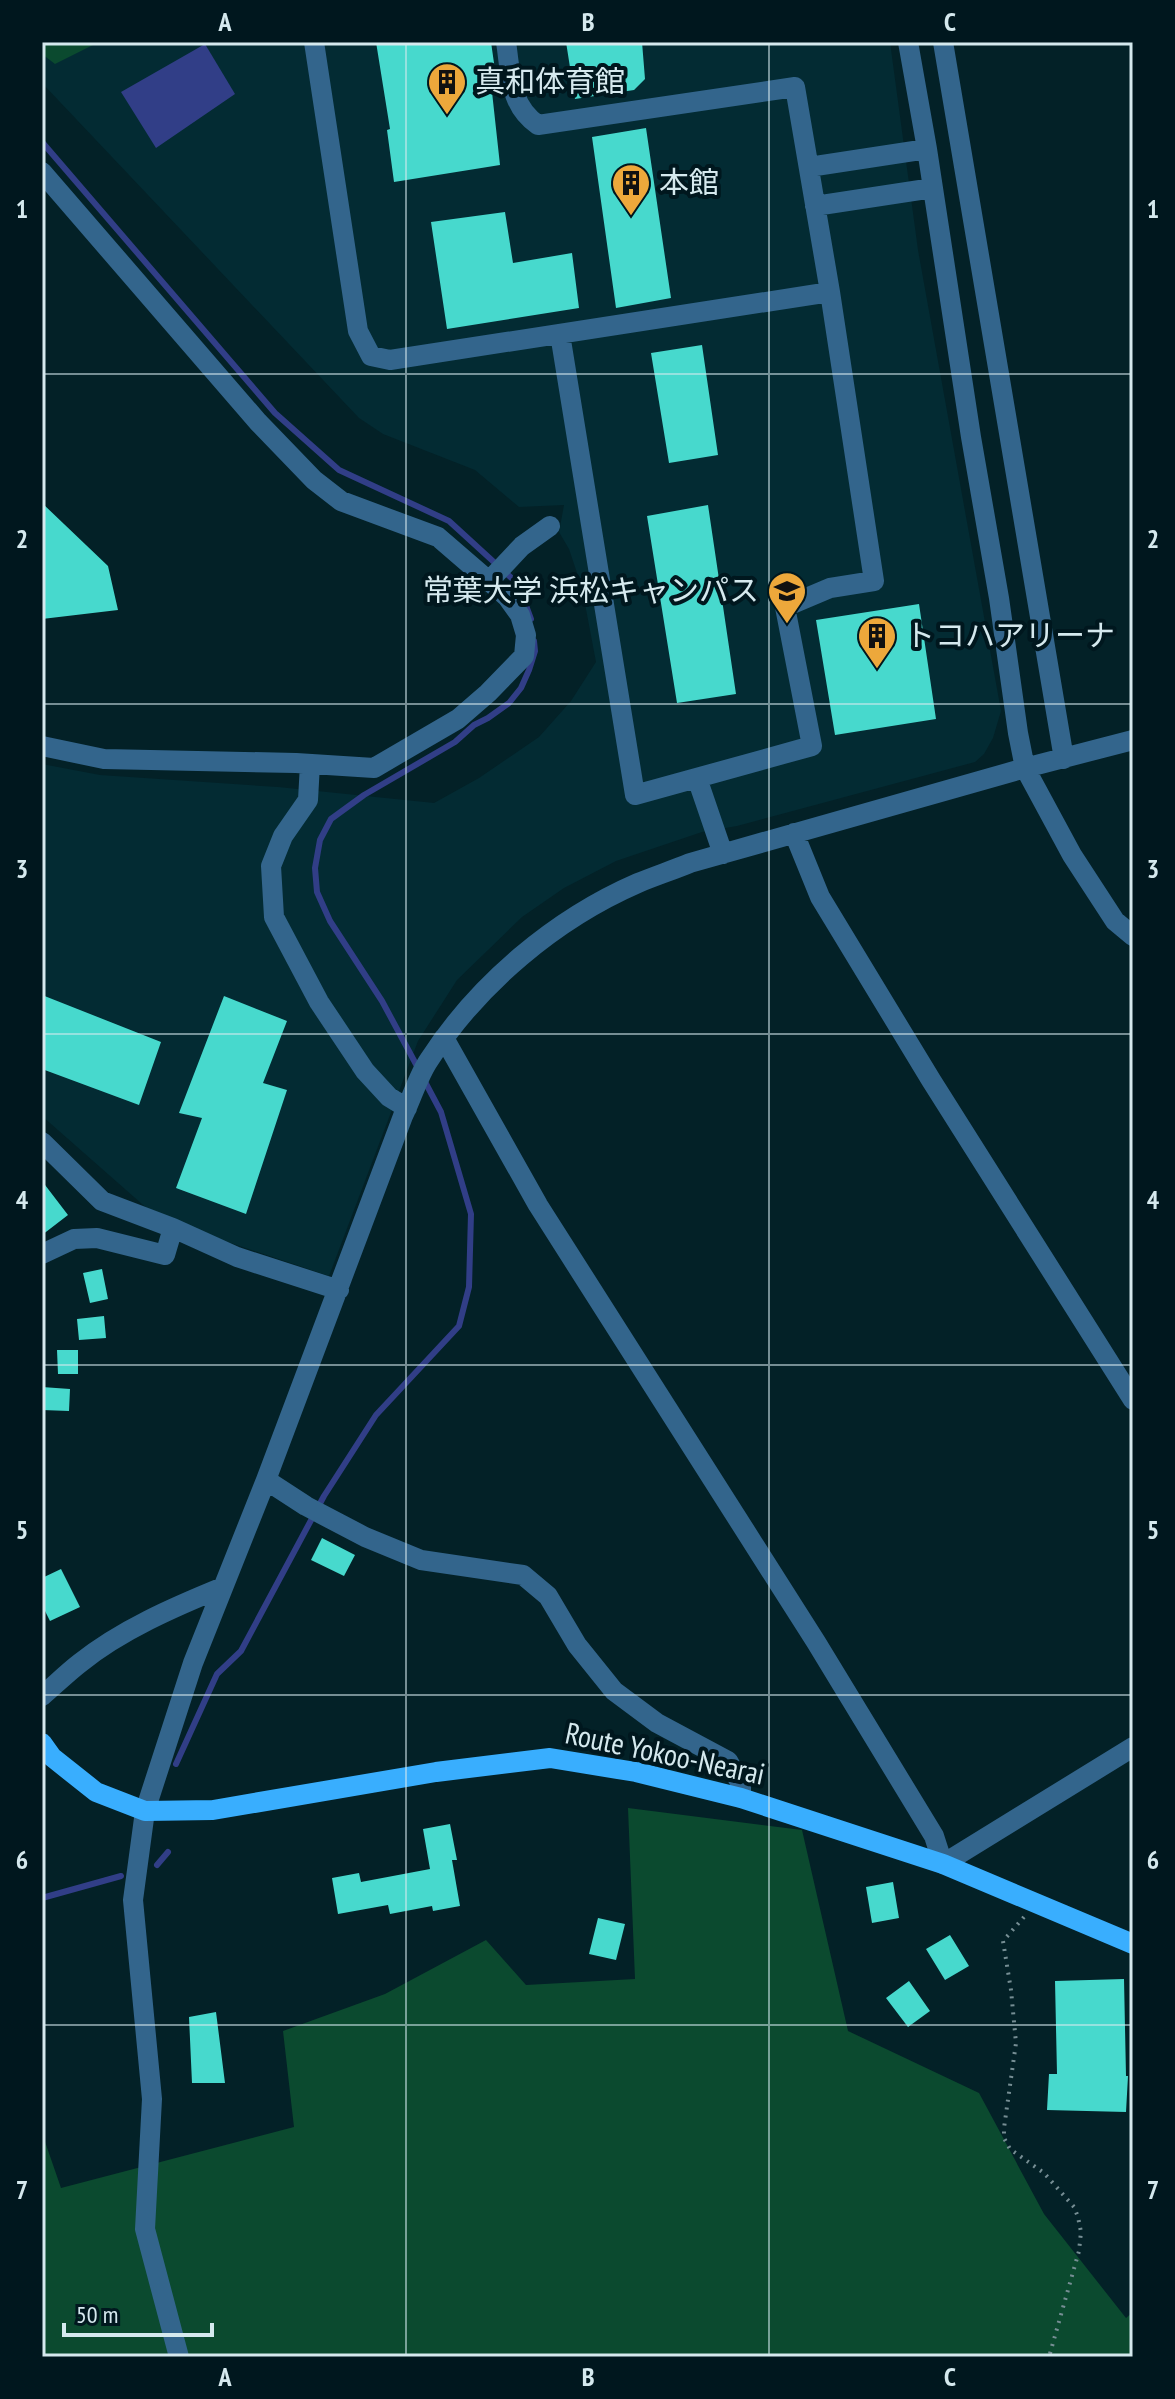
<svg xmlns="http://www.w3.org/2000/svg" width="1175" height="2399" viewBox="0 0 1175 2399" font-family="'PT Sans Narrow','Noto Sans JP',sans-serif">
<rect width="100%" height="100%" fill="#032127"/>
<path fill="#032b33" d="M 42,42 L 890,42 L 918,250 L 1001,711 L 993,738 L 984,754 L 975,762 L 737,826 L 702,832 L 616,861 L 564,888 L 522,917 L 457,980 L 418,1041 L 329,1276 L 159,1219 L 42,1116 L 42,764 L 100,775 L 278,787 L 434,803 L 479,778 L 539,737 L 571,701 L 596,662 L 582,588 L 569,549 L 559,532 L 564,505 L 519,507 L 475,470 L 383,434 L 359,418 L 42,83 Z"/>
<path fill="#0b4a2f" d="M 42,42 L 99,42 L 55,64 L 42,54 Z
M 628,1808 L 802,1830 L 848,2031 L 979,2093 L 1044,2214 L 1126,2318 L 1133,2312 L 1133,2357 L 42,2357 L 42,2133 L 61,2188 L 294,2127 L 283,2031 L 385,1994 L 486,1940 L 526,1985 L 635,1979 Z"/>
<path fill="#313e87" d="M 205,44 L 235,94 L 156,148 L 121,92 Z"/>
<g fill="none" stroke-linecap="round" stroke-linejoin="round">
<path stroke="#313e87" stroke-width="6" d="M 42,142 L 275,413 L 339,470 L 449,521 L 518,584 L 531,619
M 418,1068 L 382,1001 L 330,921 L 317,892 L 315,868 L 320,840 L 331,819 L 364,795 L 455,742 L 474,725 L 488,718 L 509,703 L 521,688 L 529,670 L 535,651 L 534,641
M 176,1764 L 217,1674 L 241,1651 L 324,1496 L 376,1415 L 459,1326 L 469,1287 L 471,1214 L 441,1112 L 423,1078
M 157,1865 L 168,1852
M 42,1898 L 121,1876"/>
</g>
<path fill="#47d9cd" d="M 376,42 L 491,42 L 498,91 L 492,92 L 500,165 L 394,182 L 387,130 L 390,129 Z
M 566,42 L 642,42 L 645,79 L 634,90 L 575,99 Z
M 646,128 L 671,298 L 616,308 L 592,137 Z
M 505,212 L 513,263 L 572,253 L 579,308 L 447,329 L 431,222 Z
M 702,345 L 718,455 L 669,463 L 651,353 Z
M 42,503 L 108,566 L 118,610 L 42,619 Z
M 708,505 L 736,694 L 677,703 L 647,516 Z
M 919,604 L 936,719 L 835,735 L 816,620 Z
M 42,995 L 161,1042 L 139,1105 L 42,1069 Z
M 224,996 L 287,1021 L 263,1083 L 287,1090 L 246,1214 L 176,1188 L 202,1118 L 179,1113 Z
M 42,1181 L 68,1215 L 42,1235 Z
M 102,1269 L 108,1299 L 90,1303 L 83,1273 Z
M 104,1316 L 106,1338 L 79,1340 L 77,1319 Z
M 57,1350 L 78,1350 L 78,1374 L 58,1374 Z
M 42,1387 L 70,1389 L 69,1411 L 42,1410 Z
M 322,1538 L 355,1555 L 344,1576 L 311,1560 Z
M 61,1569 L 80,1607 L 50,1621 L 42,1605 L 42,1578 Z
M 450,1824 L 457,1860 L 452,1860 L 460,1906 L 433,1911 L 432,1906 L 390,1914 L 388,1905 L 338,1914 L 332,1878 L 359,1873 L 361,1882 L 430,1869 L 423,1829 Z
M 893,1882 L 899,1918 L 872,1923 L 866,1887 Z
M 598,1918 L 625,1924 L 616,1960 L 589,1954 Z
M 950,1935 L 969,1966 L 945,1980 L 926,1949 Z
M 1124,1979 L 1126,2076 L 1128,2076 L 1126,2112 L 1047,2110 L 1049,2074 L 1057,2074 L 1055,1981 Z
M 909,1981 L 930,2011 L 908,2027 L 886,1998 Z
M 216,2012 L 225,2083 L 192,2083 L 189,2017 Z"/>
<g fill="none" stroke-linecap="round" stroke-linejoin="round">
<path stroke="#768e94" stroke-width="4" stroke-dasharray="2 6" stroke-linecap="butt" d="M 1024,1917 L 1003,1941 L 1011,1990 L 1016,2043 L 1004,2128 L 1004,2138 L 1010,2149 L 1044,2173 L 1074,2207 L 1078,2217 L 1081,2232 L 1079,2251 L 1049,2357"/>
<path stroke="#33658c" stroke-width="20" d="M 314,42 L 358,331 L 371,356 L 390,360 L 830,292
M 506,42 C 511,74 509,105 538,125 L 795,87 L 830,292 L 874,581 L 830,588 L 785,607 L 812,746 L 635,795 L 560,334
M 908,42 L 927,149 L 971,437 L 999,598 L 1018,733 L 1025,768 L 1072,855 L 1115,921 L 1133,936
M 943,42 L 1064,759
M 809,167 L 927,149
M 42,172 L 258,422 L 314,480 L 341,501 L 438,537 L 489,581
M 815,206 L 933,188
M 42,746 L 104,759 L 296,763 L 374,768 L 458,719 L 488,693 L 524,656 L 526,635 L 520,615 L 507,597 L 489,581 L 522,546 L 550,526
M 310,764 L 308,800 L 283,836 L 271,866 L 274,917 L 319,1002 L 365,1071 L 389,1097 L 407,1108
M 697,778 L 723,854
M 794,833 L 820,897 L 931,1080 L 1133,1400
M 444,1038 L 538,1205 L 816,1642 L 934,1836 L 943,1864 L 1133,1747
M 42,1142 L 102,1201 L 173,1228 L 237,1257 L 339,1290
M 42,1254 L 74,1239 L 97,1238 L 165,1255 L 173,1228
M 266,1480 L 306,1506 L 365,1537 L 421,1560 L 523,1575 L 548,1596 L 577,1645 L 614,1691 L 657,1723 L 728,1761 L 741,1784 L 741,1798
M 42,1696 C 55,1685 67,1673 80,1663 C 121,1630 174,1607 223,1587
M 179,2357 L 145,2229 L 152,2099 L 133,1900 L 145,1811 L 193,1663 L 266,1480 L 403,1116 C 412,1098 418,1076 429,1060 C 478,984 555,919 638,883 C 655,876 673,870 690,863 L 1025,768 L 1133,740"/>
<path stroke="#39aefe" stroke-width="20" d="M 42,1743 L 52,1757 L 96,1792 L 145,1811 L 213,1810 L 436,1772 L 550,1758 L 636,1772 L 741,1798 L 943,1864 L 1133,1944"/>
</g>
<path fill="none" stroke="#d5e9ee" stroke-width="2" stroke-opacity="0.55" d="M 406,42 L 406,2357M 769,42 L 769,2357M 42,374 L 1133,374M 42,704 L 1133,704M 42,1034 L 1133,1034M 42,1365 L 1133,1365M 42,1695 L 1133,1695M 42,2025 L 1133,2025"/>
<defs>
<g id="building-pin" transform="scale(2)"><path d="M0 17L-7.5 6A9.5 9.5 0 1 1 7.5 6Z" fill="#eda83b" stroke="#00171e"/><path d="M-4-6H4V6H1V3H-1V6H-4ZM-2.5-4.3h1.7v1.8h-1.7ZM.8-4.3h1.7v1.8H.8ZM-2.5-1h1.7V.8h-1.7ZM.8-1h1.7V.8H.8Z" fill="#111"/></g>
<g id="university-pin" transform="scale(2)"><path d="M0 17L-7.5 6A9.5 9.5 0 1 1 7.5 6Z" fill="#eda83b" stroke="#00171e"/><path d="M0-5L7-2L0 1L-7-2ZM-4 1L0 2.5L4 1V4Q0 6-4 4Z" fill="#111"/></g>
</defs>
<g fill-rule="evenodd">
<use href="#building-pin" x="447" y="82"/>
<use href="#building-pin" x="631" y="183"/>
<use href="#university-pin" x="787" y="591"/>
<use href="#building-pin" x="877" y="636"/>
</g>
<g text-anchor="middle" stroke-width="8" stroke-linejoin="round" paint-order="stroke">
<g font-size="30" fill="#d5e9ee" stroke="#00171e" text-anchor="start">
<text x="475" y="92">真和体育館</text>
<text x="659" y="193">本館</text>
<text x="759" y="601" text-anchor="end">常葉大学 浜松キャンパス</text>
<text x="905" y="646">トコハアリーナ</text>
</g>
<g font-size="30" fill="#d5e9ee" stroke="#00171e">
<text transform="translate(665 1754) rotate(12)" y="10">Route Yokoo-Nearai</text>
</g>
</g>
<rect width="1175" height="2399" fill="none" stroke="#00171e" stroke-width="88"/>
<path d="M64 2323v12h148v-12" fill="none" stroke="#d5e9ee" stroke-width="4"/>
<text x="76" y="2323" font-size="24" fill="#d5e9ee" stroke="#00171e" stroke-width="6" paint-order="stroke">50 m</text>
<rect x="44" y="44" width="1087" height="2311" fill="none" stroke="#d5e9ee" stroke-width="3"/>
<g font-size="26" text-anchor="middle" font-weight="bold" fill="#d5e9ee">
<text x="225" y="31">A</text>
<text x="588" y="31">B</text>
<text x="950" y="31">C</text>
<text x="22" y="218">1</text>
<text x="1153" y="218">1</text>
<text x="22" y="548">2</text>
<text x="1153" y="548">2</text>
<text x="22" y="878">3</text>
<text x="1153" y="878">3</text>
<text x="22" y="1209">4</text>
<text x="1153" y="1209">4</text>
<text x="22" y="1539">5</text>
<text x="1153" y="1539">5</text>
<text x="22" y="1869">6</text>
<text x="1153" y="1869">6</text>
<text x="22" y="2199">7</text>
<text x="1153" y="2199">7</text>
<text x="225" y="2386">A</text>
<text x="588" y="2386">B</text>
<text x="950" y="2386">C</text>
</g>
</svg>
